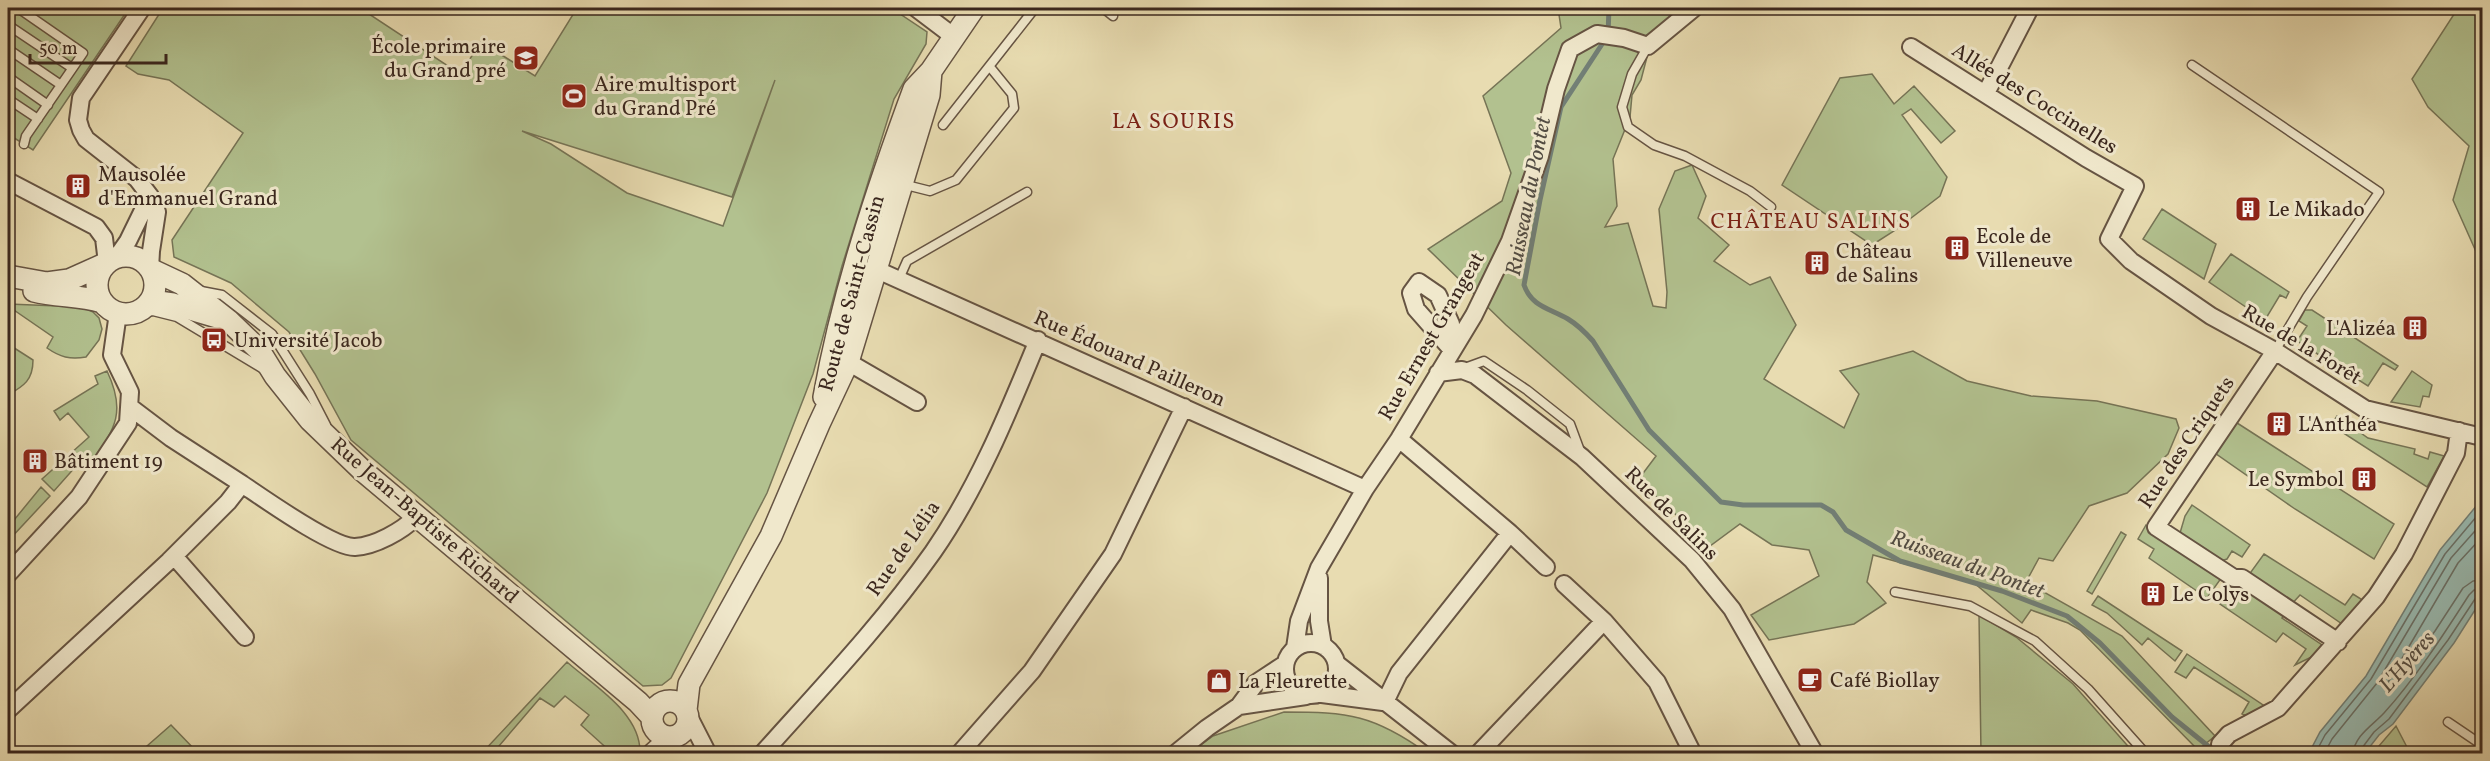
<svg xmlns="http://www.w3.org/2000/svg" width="2490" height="761" viewBox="0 0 2490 761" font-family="Vollkorn,serif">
<rect width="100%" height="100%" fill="#e8dcb1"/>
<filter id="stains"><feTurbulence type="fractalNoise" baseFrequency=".00333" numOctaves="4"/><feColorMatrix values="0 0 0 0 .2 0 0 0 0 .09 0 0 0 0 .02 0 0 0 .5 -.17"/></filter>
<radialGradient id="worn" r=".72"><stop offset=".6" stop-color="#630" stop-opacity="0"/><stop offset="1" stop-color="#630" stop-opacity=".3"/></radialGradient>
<path fill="#b2c18f" stroke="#767456" stroke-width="1.5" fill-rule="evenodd" d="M 8,8 L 129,8 L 33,150 L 8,134 Z
M 163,8 L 360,8 L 460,74 L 481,42 L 535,76 L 577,8 L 891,8 L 927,32 L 926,44 L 894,99 L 842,266 L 813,374 L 767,493 L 671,678 L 662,685 L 643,686 L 351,440 L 315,374 L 289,332 L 231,283 L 174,257 L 172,240 L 243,133 L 169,80 L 138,74 L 126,66 ZM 775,80 L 723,226 L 627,193 L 551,144 L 522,131 L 732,197 Z
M 1558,8 L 1680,8 L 1653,34 L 1641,80 L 1632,95 L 1630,117 L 1613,159 L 1617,206 L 1605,227 L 1628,223 L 1653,306 L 1666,308 L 1667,292 L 1659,209 L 1675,171 L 1692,165 L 1706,196 L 1698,218 L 1729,245 L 1714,261 L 1750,285 L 1770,277 L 1796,325 L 1764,379 L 1844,428 L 1859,394 L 1840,371 L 1913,351 L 1967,381 L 2031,396 L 2097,401 L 2176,419 L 2179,428 L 2168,454 L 2127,493 L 2089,506 L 2053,561 L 2039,558 L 2026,582 L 2122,636 L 2215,736 L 2198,750 L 2080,630 L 2068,623 L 2031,610 L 2022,623 L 1974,583 L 1873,555 L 1867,582 L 1886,603 L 1854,624 L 1769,640 L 1751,615 L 1819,576 L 1809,550 L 1772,545 L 1740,524 L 1710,546 L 1638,480 L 1656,456 L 1506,325 L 1428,249 L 1502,201 L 1511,173 L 1483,96 L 1561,28 Z
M 2458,8 L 2482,8 L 2482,265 L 2453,200 L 2469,146 L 2428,107 L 2412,79 Z
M 1872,74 L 1894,104 L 1914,86 L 1955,131 L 1941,143 L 1911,109 L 1902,115 L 1947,177 L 1940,196 L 1894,231 L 1872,245 L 1782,185 L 1840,78 Z
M 2162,209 L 2216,244 L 2204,279 L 2143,239 Z
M 2231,254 L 2289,292 L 2286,298 L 2280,295 L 2265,320 L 2209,282 Z
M 8,304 L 83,307 L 93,312 L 99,318 L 102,329 L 99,340 L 86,357 C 70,360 60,357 47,348 L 53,337 L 11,308 Z
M 2305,310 L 2312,310 L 2398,366 L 2395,370 L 2383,363 L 2368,386 L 2297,341 L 2307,326 L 2299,321 Z
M 8,344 L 33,360 C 33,380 24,386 8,395 Z
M 107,371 C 126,411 116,428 92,461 L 85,456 L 54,491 L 42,479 L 89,437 L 68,413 L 60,420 L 54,411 L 98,384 L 95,376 Z
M 2412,371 L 2432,385 L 2429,397 L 2423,396 L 2420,407 L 2391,402 Z
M 2337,416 L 2368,438 L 2415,449 L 2414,454 L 2428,459 L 2430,452 L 2444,456 L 2427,487 L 2331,425 Z
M 2234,421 L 2394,524 L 2374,559 L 2295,509 L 2212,451 Z
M 41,487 L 50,496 L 8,541 L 8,524 L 10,525 Z
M 2192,505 L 2250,545 L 2242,557 L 2232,551 L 2227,559 L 2218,562 L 2180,533 L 2185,516 Z
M 2146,525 L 2222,577 L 2207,598 L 2149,558 L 2154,549 L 2138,539 Z
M 2121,532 L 2126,535 L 2092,594 L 2087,591 Z
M 2264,554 L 2345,605 L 2353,594 L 2364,601 L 2345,626 L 2300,595 L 2290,606 L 2248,576 Z
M 2247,586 L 2286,612 L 2282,618 L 2328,649 L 2295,665 L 2306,649 L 2283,633 L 2276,642 L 2220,604 L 2232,587 L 2242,593 Z
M 2098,596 L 2182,651 L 2175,661 L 2148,638 L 2142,645 L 2107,613 L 2092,605 Z
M 1979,615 L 2016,637 L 2073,684 L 2134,753 L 1981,753 Z
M 2187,654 L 2269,709 L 2252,718 L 2242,714 L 2249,702 L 2194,667 L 2186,678 L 2175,672 Z
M 567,662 C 594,686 641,713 640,753 L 612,753 L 581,725 L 589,715 L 565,696 L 554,707 L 540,698 L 493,753 L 482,753 Z
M 1284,712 C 1349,712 1374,715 1427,753 L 1190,753 L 1213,736 Z
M 171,725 L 198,753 L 139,753 Z
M 2396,726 L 2410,753 L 2373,753 Z"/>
<path fill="#98bab1" stroke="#727f76" stroke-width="1.5" d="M 2482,499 L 2482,599 L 2454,643 L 2393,724 L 2379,735 L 2365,753 L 2309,753 L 2320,732 L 2366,676 L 2440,550 Z"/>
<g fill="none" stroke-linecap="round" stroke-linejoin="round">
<path stroke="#697068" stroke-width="1.5" d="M 2482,537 L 2458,563 L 2387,684 L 2388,688 L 2392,687 L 2435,631 L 2463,588 L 2473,581 L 2482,580
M 2315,754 L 2325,735 L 2371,679 L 2445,554 L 2482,510
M 2324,754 L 2332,739 L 2377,683 L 2451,558 L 2482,523
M 2353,754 C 2354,736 2373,725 2384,713 C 2415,679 2444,634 2469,595 L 2474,590 L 2482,589
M 2361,754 L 2362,748 L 2374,732 L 2389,719 L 2448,640 L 2475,599 L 2482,596"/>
<path stroke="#727f76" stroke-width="5" d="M 1609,8 L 1608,35 L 1561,107 L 1540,200 L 1524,285 C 1532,307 1549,308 1568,319 C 1578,325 1585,332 1593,341 L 1649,430 L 1721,502 L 1743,505 L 1821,505 L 1833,512 L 1846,530 L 1900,561 L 2002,591 L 2067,616 L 2100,643 L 2172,717 L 2218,754"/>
<g stroke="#665443" stroke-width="11">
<path id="service" d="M 18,8 L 83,53 L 26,136 L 24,144
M 1103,8 L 1113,16
M 8,25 L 72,68
M 1648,46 L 1632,74 L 1622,107 L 1628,127 L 1654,145 L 1685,156 L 1750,191 L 1771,207
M 8,49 L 61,85
M 2192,65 L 2379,192 L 2307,297 L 2275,351
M 8,77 L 48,105
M 8,99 L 38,119
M 943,125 L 1035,8
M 902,184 L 930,191 L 956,180 L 1014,108 L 1012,94 L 990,67
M 899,279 L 907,261 L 1027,192
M 201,291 L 222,295 L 272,334 L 310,394 L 326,425
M 139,312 L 153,311 L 177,317 L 265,370
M 1462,369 L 1484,361 L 1527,390 L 1570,424 L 1580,451
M 1895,592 L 1970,606 L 2035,641 L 2088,689 L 2146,754
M 2448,722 L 2482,745"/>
</g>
<g stroke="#665443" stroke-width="20">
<path id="minor" d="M 142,8 L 81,98 L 78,120 L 81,130 L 86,139 L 137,179 L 150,196 L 157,212 L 151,251 L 150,269
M 916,8 L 953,36
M 1911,47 L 2086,158 L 2135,186 L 2109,239 L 2131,261 L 2211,316 L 2275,351 L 2365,409 L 2482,437
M 1986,93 L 2030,8
M 8,181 L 96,227 L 104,238 L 107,263
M 116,258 L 128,241 L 150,196
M 875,269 L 1365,489
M 1419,282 L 1438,295 L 1451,324 L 1452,350 L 1416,309 L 1411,293 Z
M 2275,351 L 2156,527 L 2234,578 L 2242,578 L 2338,642
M 837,360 L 848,362 L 917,402
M 1438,373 L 1462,370 L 1475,375 L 1582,457 L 1692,560 L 1732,609 L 1815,754
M 130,407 L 171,438 L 242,484
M 1510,533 L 1546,567
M 174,556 L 245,637
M 8,574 L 79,497 L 128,423 L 130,392 L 112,355 L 118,313
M 1319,578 L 1319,621 L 1323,646
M 1564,584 L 1604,621 L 1657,682 L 1693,754
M1285 669a26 26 0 1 1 52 0a26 26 0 1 1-52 0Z
M 1295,648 L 1299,621 L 1319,568 L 1365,489 L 1399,439 L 1474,315 L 1510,241 L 1540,156 L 1556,89 L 1570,49 L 1597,34 L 1624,38 L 1648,46 L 1694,8
M 1337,664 L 1452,754
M 1322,694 L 1383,702
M 1385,702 L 1399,673 L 1510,533 L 1399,439
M 1239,706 L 1306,696
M 8,710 L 169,561 L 228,502 L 242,484 C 263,498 333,548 355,547 C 375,546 402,531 416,517
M 687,713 L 708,754
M 2220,744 L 2229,734 L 2278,708 L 2376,597 L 2404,554 L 2456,453 L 2459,431
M 762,754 C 821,688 882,624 933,552 C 978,487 1008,413 1038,340
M 959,754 L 1032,671 L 1113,554 L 1184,407
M 1175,754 L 1207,728 L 1239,706 L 1256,683 L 1285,664
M 1478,754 L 1604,621"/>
</g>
<g stroke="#665443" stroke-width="24">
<path id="tertiary" d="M97 285a29 29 0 1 1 58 0a29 29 0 1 1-58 0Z
M 150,269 L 182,284 L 229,321 L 259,350 L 275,376 L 310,420 L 363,471 L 638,702 L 652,717
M 8,276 L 47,283 L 69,280 L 107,263
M 34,291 C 57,297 79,295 102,302
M 151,301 L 173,304 L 217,317
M 824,397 C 843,291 877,189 914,89 L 931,71 L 974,8
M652 719a18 18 0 1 1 36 0a18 18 0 1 1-36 0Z
M 686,710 L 689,684 L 771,536 L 819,424 L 848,362 L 929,95 L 931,71
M 653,754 L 672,737"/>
</g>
<use href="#service" stroke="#f0e8cc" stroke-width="8"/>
<use href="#minor" stroke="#f0e8cc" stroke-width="16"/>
<use href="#tertiary" stroke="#f0e8cc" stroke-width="21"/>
</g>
<defs>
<g id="school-square" transform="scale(1.35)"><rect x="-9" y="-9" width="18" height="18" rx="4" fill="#8f2418" stroke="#f0e8cc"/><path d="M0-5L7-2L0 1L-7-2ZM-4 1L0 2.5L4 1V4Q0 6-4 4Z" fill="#fff"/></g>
<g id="stadium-square" transform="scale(1.35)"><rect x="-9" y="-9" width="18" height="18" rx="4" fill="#8f2418" stroke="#f0e8cc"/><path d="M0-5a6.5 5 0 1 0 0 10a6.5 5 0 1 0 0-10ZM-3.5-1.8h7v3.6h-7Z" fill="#fff"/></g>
<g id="building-square" transform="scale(1.35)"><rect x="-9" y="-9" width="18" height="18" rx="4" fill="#8f2418" stroke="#f0e8cc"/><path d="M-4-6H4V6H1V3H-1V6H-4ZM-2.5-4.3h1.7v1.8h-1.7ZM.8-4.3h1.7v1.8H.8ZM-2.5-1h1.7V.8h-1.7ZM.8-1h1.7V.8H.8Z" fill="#fff"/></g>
<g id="bus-square" transform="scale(1.35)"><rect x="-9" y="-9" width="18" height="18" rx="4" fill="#8f2418" stroke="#f0e8cc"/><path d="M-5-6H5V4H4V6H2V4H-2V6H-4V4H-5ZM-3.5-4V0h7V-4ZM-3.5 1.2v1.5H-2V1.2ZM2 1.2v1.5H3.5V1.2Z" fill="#fff"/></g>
<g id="cafe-square" transform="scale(1.35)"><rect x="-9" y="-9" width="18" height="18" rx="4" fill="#8f2418" stroke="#f0e8cc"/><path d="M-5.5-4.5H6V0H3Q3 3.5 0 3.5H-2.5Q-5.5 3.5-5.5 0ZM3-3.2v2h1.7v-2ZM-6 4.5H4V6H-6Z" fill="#fff"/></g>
<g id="shop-square" transform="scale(1.35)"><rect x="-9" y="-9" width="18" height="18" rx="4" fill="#8f2418" stroke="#f0e8cc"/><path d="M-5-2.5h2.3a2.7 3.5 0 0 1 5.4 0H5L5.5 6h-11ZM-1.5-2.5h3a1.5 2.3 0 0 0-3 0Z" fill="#fff"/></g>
</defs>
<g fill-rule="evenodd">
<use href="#school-square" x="526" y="58"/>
<use href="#stadium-square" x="574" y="96"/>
<use href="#building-square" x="78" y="186"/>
<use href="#building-square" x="2248" y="209"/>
<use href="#building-square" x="1957" y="248"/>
<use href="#building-square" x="1817" y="263"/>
<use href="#building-square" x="2415" y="328"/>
<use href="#bus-square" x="214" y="340"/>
<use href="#building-square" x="2279" y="424"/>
<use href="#building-square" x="35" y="461"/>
<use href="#building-square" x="2364" y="479"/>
<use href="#building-square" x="2153" y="594"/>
<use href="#cafe-square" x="1810" y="680"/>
<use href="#shop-square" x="1219" y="681"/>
</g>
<g text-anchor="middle" stroke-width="6" stroke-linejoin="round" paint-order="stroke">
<g font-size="21" fill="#3a271e" stroke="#f0e8cc" text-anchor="start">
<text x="506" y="53" text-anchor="end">École primaire<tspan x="506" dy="24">du Grand pré</tspan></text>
<text x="594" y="91">Aire multisport<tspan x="594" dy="24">du Grand Pré</tspan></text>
<text x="98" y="181">Mausolée<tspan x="98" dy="24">d'Emmanuel Grand</tspan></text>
<text x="2268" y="216">Le Mikado</text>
<text x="1976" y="243">Ecole de<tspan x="1976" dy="24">Villeneuve</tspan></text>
<text x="1836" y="258">Château<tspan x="1836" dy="24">de Salins</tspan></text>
<text x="2396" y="335" text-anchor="end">L'Alizéa</text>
<text x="234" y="347">Université Jacob</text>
<text x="2298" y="431">L'Anthéa</text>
<text x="54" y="468">Bâtiment 19</text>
<text x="2344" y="486" text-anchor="end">Le Symbol</text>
<text x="2172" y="601">Le Colys</text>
<text x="1830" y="687">Café Biollay</text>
<text x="1238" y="688">La Fleurette</text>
</g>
<g font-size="21" fill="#3a271e" stroke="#f0e8cc">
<text transform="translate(2035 98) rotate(32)" y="7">Allée des Coccinelles</text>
<text transform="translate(851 293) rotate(-75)" y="7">Route de Saint-Cassin</text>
<text transform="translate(1431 336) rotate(-60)" y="7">Rue Ernest Grangeat</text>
<text transform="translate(2302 344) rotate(31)" y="7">Rue de la Forêt</text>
<text transform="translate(1130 358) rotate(24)" y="7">Rue Édouard Pailleron</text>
<text transform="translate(2186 442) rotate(-56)" y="7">Rue des Criquets</text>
<text transform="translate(1672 513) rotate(45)" y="7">Rue de Salins</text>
<text transform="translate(425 520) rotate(41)" y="7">Rue Jean-Baptiste Richard</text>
<text transform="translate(903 548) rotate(-55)" y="7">Rue de Lélia</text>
</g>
<g font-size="22" letter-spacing="1.5" fill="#7a1f14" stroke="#f0e8cc">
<text x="1174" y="128">LA SOURIS</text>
<text x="1811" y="228">CHÂTEAU SALINS</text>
</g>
<g font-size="22" font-style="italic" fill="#524c43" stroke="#f0e8cc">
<text transform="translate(1527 196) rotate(-79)" y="8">Ruisseau du Pontet</text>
<text transform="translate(1968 563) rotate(20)" y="8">Ruisseau du Pontet</text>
<text transform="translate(2406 661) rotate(-49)" y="8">L'Hyères</text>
</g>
</g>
<rect width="2490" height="761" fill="none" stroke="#e8dcb1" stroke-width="30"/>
<rect x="9" y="9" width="2472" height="743" fill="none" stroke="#3a271e" stroke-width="3"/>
<rect x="15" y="15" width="2460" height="731" fill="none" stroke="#3a271e" stroke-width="1.5"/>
<path d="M30 54v9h136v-9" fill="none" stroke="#3a271e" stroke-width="3"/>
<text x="39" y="54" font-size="18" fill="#3a271e" stroke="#f0e8cc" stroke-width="4.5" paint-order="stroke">50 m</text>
<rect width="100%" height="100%" filter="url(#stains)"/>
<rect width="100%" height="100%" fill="url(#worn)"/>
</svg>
